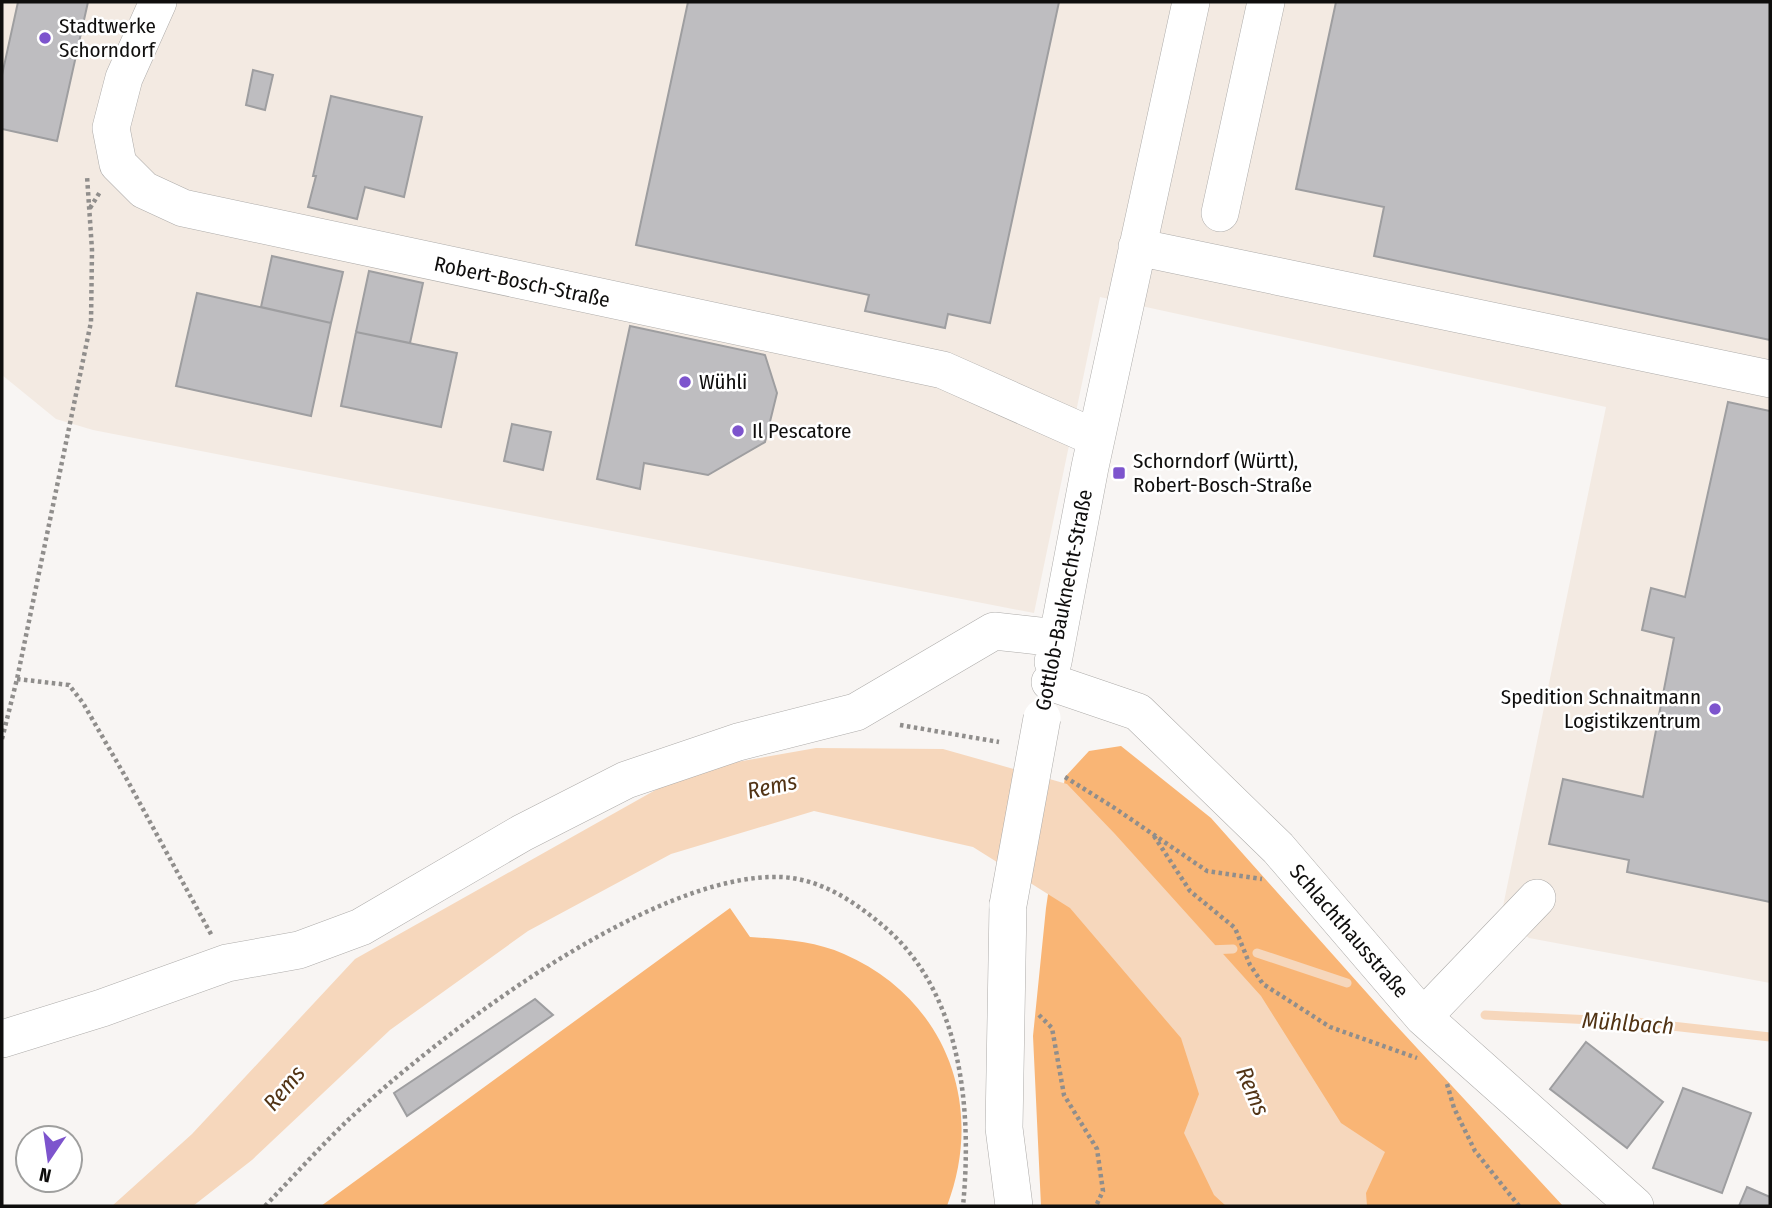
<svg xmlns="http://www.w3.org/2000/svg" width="1772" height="1208" viewBox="0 0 1772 1208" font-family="'Fira Sans Condensed',sans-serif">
<rect width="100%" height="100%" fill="#f8f5f3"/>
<path fill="#f3eae2" d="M 2,2 L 1770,2 L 1770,983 L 1529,938 L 1501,916 L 1606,407 L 1100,297 L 1034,613 L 93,430 L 56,419 L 2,375 Z"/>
<path fill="#f9b575" d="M 1121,746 L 1211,818 L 1392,1021 L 1563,1206 L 1041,1206 L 1033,1036 L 1046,908 L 1065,777 L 1089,751 Z
M 730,908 L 750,937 C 781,939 815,941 844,954 C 945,998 986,1104 947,1206 L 321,1206 Z"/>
<path fill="#f6d7bc" d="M 816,748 L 943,749 L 1067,784 L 1115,834 L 1261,996 L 1341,1123 L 1385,1152 L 1366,1193 L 1367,1206 L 1226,1206 L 1214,1195 L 1184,1133 L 1199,1094 L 1181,1038 L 1070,908 L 973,847 L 814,811 L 671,854 L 528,931 L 390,1030 L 252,1160 L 193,1206 L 112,1206 L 192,1134 L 355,959 L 691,770 Z"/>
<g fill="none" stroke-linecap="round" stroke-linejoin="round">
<path stroke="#f6d7bc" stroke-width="9" d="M 1208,950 L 1233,949
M 1257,953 L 1347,983
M 1485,1015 L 1636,1022 L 1770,1037"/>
</g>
<path fill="#bebdc0" stroke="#9e9ea0" stroke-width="2" d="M 18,2 L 88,2 L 57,141 L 2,129 L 2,75 Z
M 688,2 L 1059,2 L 990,323 L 948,314 L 945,328 L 865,311 L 869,295 L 636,245 Z
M 1336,2 L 1770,2 L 1770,340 L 1374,256 L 1384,207 L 1296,189 Z
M 253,70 L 273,75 L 265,110 L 246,105 Z
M 331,96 L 422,117 L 404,197 L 365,187 L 357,219 L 308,207 L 316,176 L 313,176 Z
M 272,256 L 343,272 L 331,323 L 261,307 Z
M 369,271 L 423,283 L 410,343 L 356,332 Z
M 197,293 L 331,323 L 311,416 L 176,386 Z
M 630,326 L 765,355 L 777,393 L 765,442 L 708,475 L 644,463 L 640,489 L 597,479 Z
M 356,332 L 457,353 L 441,427 L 341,406 Z
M 1728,402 L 1770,411 L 1770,902 L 1627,872 L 1629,860 L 1549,844 L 1563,779 L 1643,797 L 1674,638 L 1642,630 L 1649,597 L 1651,588 L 1685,597 Z
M 512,424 L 551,432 L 543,470 L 504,461 Z
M 535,999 L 553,1015 L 407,1116 L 394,1093 Z
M 1586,1042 L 1663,1102 L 1627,1148 L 1550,1089 Z
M 1683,1088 L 1751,1113 L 1722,1193 L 1653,1168 Z
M 1747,1187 L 1770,1197 L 1770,1206 L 1739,1206 Z"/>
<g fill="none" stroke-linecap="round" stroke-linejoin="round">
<g stroke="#aeacaa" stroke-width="38">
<path id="minor" d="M 158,2 L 124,78 L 111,128 L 118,164 L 144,190 L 183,208 L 943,370 L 1096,438
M 1220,213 L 1266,2
M 1137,247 L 1770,379
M 1053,662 L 1090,467 L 1191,2
M 1050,682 L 1138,712 L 1278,848 L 1423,1017 L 1635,1206
M 1008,905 L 1004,1128 L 1014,1206
M 1423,1017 L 1537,898
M 2,1039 L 102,1008 L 227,963 L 299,950 L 361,927 L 522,833 L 626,780 L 738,742 L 856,712 L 994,631 L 1057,638"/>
</g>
<path stroke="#908e8c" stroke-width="4.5" stroke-dasharray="3.5 3.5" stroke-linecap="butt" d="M 90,208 L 100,192
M 17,679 L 69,685 L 83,703 L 125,776 L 212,936
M 900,725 L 999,742
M 2,739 L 17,679 L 91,322 L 92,250 L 87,176
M 1065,777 L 1113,807 L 1207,871 L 1262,879
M 1154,836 L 1190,891 L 1235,928 L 1250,965 L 1263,984 L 1330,1027 L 1417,1058
M 1039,1015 L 1052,1028 L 1064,1095 L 1097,1149 L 1103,1191 L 1096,1206
M 1447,1084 L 1454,1108 L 1475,1151 L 1519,1206
M 265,1206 C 292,1178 318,1149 346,1122 C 437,1036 652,872 781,877 C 823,879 858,904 888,930 C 963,997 972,1113 963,1206"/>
<use href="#minor" stroke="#fff" stroke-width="37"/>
<g stroke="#aeacaa" stroke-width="38" stroke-linecap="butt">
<path id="minor-bridge" d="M 1008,905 L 1042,718"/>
</g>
<use href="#minor-bridge" stroke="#fff" stroke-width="37"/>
</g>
<g fill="#7d54cd" stroke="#fff" stroke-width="2.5">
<circle cx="45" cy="38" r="7"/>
<circle cx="685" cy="382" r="7"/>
<circle cx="738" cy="431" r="7"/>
<rect x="1112" y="466" width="14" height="14" rx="3.5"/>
<circle cx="1715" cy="709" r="7"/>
</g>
<g text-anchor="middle" stroke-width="5" stroke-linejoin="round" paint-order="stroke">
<g font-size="21" fill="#0f0e0d" stroke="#fff" text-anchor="start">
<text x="59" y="33">Stadtwerke<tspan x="59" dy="24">Schorndorf</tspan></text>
<text x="699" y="389">Wühli</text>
<text x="752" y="438">Il Pescatore</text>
<text x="1133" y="468">Schorndorf (Württ),<tspan x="1133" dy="24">Robert-Bosch-Straße</tspan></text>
<text x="1701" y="704" text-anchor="end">Spedition Schnaitmann<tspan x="1701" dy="24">Logistikzentrum</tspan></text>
</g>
<g font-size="21" fill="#0f0e0d" stroke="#fff">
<text transform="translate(522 282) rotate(12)" y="7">Robert-Bosch-Straße</text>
<text transform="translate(1064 600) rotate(-79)" y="7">Gottlob-Bauknecht-Straße</text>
<text transform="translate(1349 931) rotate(49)" y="7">Schlachthausstraße</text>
</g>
<g font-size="23" font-style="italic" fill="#523415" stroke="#fff">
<text transform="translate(772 786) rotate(-12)" y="8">Rems</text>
<text transform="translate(1628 1023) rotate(4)" y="8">Mühlbach</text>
<text transform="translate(284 1088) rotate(-50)" y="8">Rems</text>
<text transform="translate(1253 1091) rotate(67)" y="8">Rems</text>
</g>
</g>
<rect width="1772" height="1208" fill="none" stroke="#0f0e0d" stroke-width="7"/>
<g transform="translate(49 1159) rotate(193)"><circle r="33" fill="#ffffff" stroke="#9f9f9e" stroke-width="2"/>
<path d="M0-5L12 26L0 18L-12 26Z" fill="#7d54cd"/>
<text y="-10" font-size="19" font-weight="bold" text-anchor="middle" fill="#0f0e0d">N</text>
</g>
</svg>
